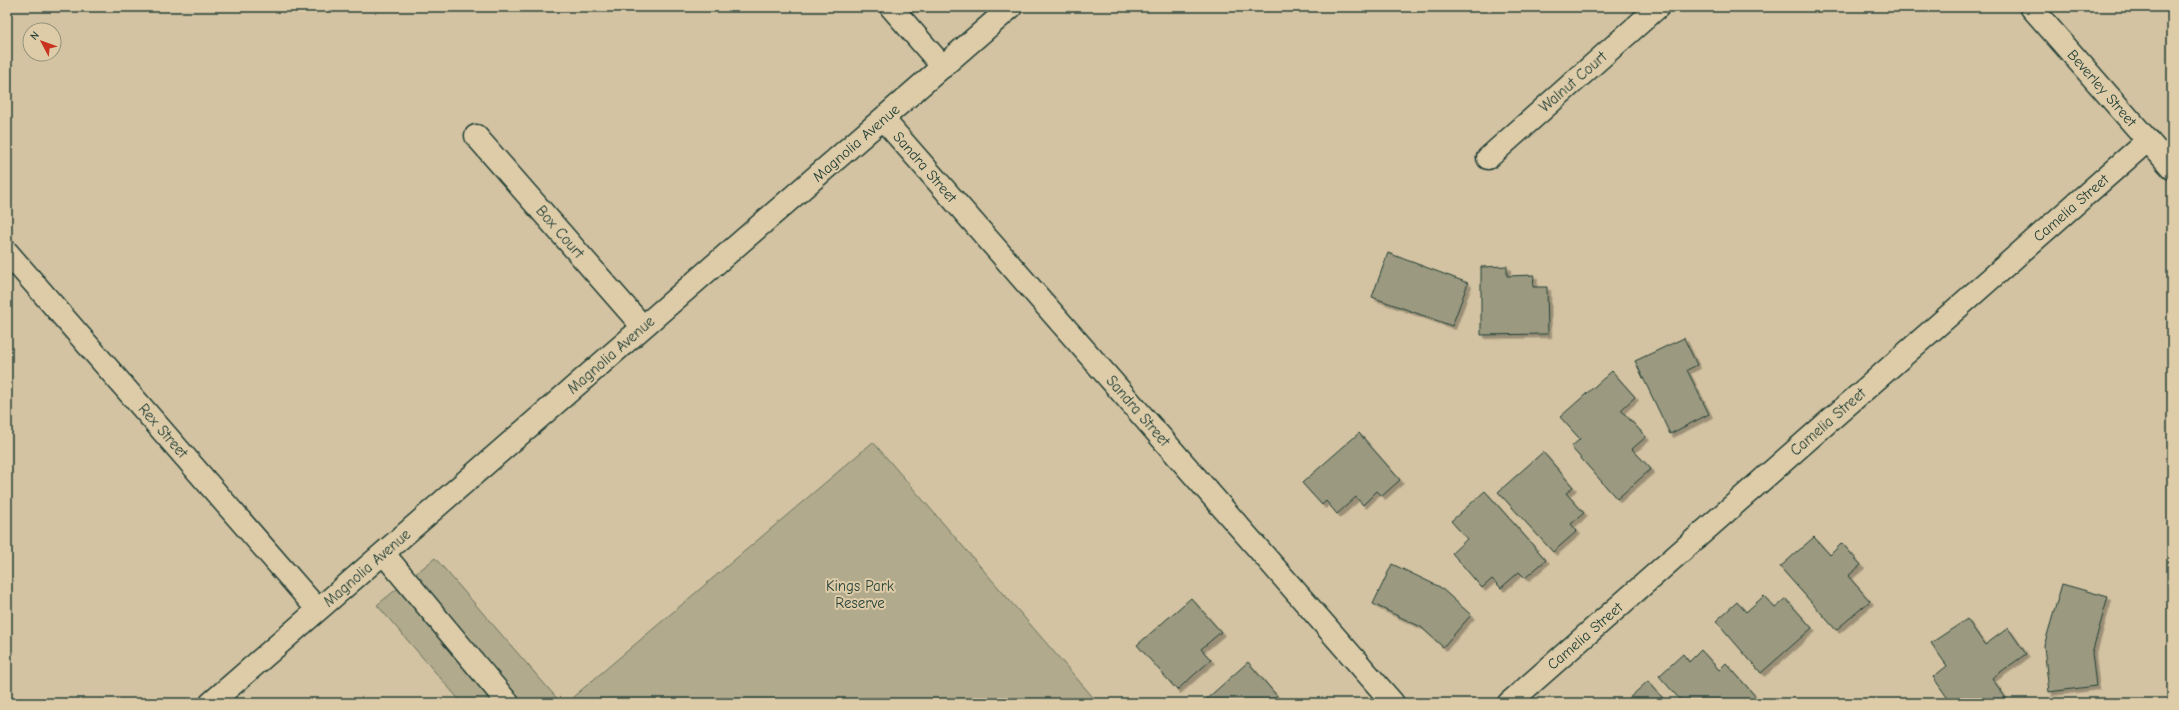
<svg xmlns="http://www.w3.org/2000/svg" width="2179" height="710" viewBox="0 0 2179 710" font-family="'Comic Neue',sans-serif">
<defs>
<filter id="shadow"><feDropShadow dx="3.5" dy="3.5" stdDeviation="0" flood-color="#0004"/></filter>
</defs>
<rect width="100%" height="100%" fill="#d3c3a2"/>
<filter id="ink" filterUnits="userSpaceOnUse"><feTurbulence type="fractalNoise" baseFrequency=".025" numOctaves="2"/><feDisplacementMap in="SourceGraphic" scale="8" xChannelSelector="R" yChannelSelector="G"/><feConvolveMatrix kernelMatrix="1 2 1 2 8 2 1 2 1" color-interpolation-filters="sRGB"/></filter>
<g filter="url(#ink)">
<path fill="#b1aa8d" stroke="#687460" d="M 873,442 L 1098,703 L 566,703 Z
M 435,558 L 561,703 L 462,703 L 377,605 Z"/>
<path fill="#9b9980" stroke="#1f3d34" filter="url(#shadow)" d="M 1388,253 L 1468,283 L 1452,326 L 1372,297 Z
M 1507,266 L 1507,276 L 1534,275 L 1533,287 L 1547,287 L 1548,334 L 1481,335 L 1481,267 Z
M 1684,338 L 1697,365 L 1687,370 L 1709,414 L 1670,434 L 1635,361 Z
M 1612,371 L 1635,397 L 1621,410 L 1646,437 L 1632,449 L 1651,469 L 1617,499 L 1571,447 L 1580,439 L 1560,417 Z
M 1359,433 L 1400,480 L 1382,496 L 1377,491 L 1363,505 L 1356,497 L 1337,514 L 1326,501 L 1322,505 L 1302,483 Z
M 1543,452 L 1573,487 L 1566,493 L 1584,513 L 1571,524 L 1577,531 L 1553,552 L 1498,492 Z
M 1485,491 L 1546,560 L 1525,578 L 1519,572 L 1501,588 L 1492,579 L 1482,588 L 1452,553 L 1467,539 L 1451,521 Z
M 1814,537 L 1830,555 L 1842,543 L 1861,565 L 1848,576 L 1870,601 L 1836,630 L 1780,567 Z
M 1392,564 L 1440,587 L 1471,615 L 1443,647 L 1421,627 L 1373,604 Z
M 2062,584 L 2108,597 L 2092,653 L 2096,686 L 2049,692 L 2044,646 Z
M 1764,596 L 1775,608 L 1786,599 L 1812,628 L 1761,673 L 1716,621 L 1737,602 L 1746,612 Z
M 1191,598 L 1221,632 L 1201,649 L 1211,660 L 1177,690 L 1137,645 Z
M 1967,619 L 1985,645 L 2008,628 L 2026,654 L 1992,678 L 2009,703 L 1951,703 L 1933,677 L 1947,666 L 1931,643 Z
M 1701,650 L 1719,670 L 1726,663 L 1756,697 L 1749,703 L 1683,703 L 1659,676 L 1683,654 L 1689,662 Z
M 1248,662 L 1277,696 L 1269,703 L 1202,703 Z
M 1648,681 L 1667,703 L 1631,703 L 1628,699 Z"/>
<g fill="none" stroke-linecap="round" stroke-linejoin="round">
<g stroke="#1f3d34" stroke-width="25">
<path id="minor" d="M 891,7 L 943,67
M 2031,7 L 2172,168
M 883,119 L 1393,703
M 476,136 L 643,327
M 1488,158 L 1658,7
M 7,252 L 318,610
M 384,554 L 508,703
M 211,703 L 1011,7
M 1509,703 L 2148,140"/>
</g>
<use href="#minor" stroke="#decca9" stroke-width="22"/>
</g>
</g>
<g text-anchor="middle" stroke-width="4" stroke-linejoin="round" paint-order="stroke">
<g font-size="15" fill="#1f3d34" stroke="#decca9">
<text transform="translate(1573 82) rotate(-41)" y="5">Walnut Court</text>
<text transform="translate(2102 88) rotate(49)" y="5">Beverley Street</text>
<text transform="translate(856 143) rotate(-41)" y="5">Magnolia Avenue</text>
<text transform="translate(925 167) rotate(49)" y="5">Sandra Street</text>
<text transform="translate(2071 208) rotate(-41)" y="5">Camelia Street</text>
<text transform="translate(560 232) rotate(49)" y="5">Box Court</text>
<text transform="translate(611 355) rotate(-41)" y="5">Magnolia Avenue</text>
<text transform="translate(1138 411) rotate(49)" y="5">Sandra Street</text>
<text transform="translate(1828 422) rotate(-41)" y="5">Camelia Street</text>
<text transform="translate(163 431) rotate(49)" y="5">Rex Street</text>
<text transform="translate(367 568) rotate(-41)" y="5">Magnolia Avenue</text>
<text transform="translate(1585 636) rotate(-41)" y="5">Camelia Street</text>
</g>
<g font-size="15" fill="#264238" stroke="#decca9">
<text x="860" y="591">Kings Park<tspan x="860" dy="17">Reserve</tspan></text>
</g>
</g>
<rect width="2179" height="710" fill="none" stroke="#decca9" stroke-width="24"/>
<rect x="12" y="12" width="2155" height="686" fill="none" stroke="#1f3d34" stroke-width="1.5" filter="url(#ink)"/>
<g transform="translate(42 42) rotate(311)"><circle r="19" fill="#decca9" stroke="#92937a"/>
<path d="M0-3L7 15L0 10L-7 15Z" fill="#c8321e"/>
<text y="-6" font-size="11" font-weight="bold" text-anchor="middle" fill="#1f3d34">N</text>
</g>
</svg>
